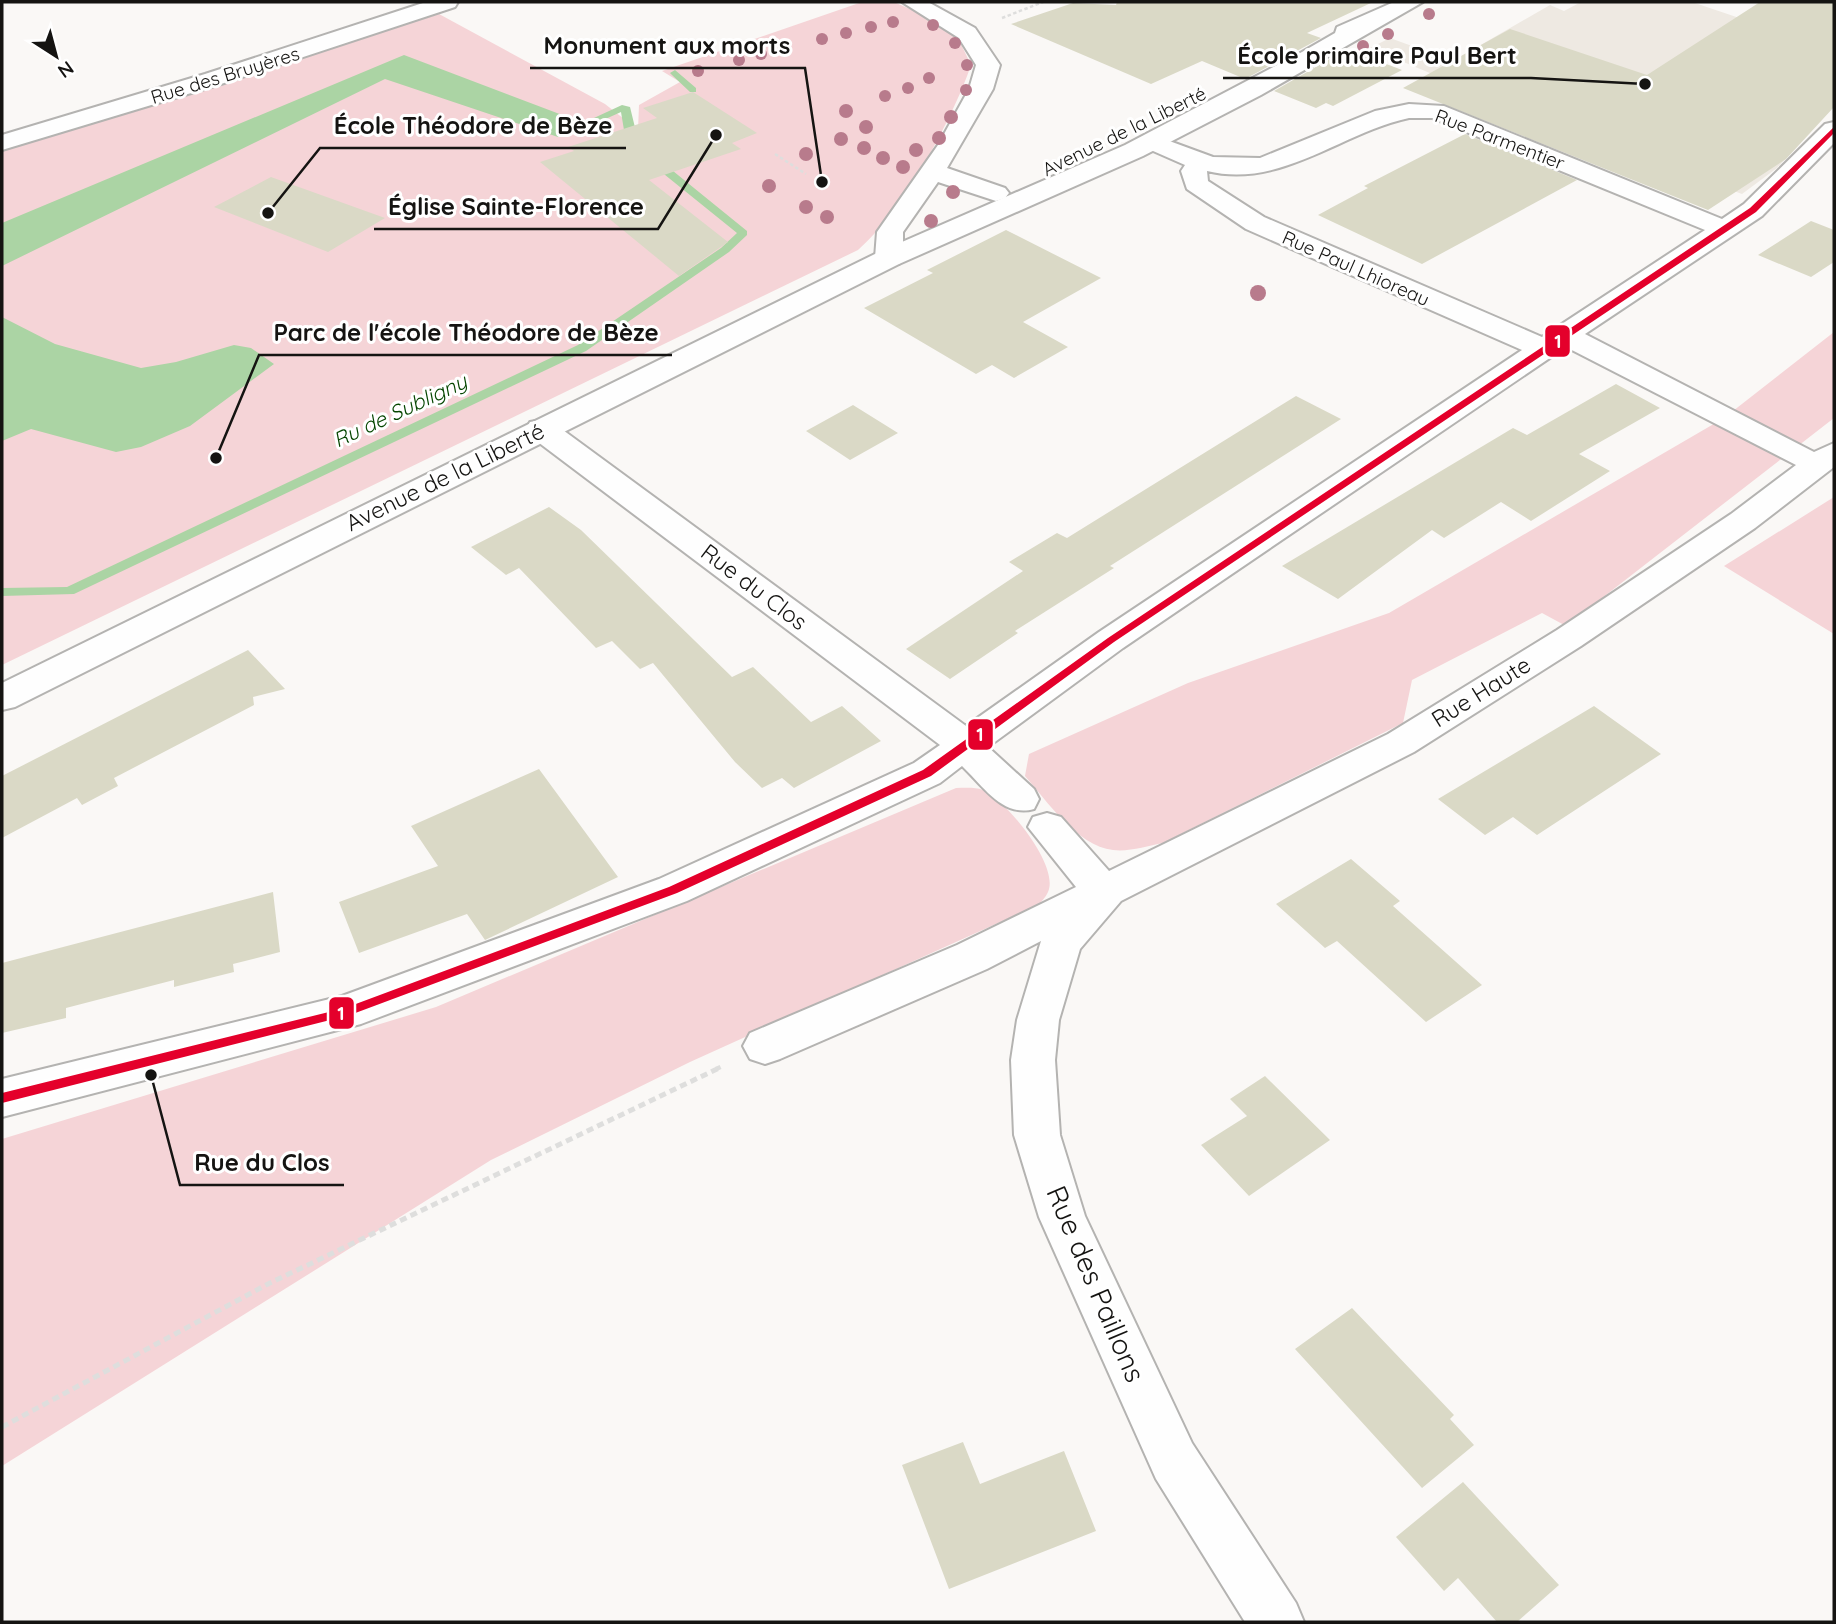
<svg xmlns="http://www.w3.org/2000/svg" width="1836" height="1624" viewBox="0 0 1836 1624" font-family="Quicksand,sans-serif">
<rect width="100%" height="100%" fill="#faf8f6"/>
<path fill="#eee9e2" d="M 1581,2 L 1692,2 L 1834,50 L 1834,106 L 1777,168 L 1742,194 L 1642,157 L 1635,159 L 1370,48 L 1390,38 L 1453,61 L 1550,5 L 1564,11 Z"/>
<path fill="#f5d4d7" d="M 862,2 L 894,2 L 930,18 L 959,40 L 971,65 C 952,121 902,212 858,250 L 2,665 L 2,150 L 439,14 L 605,104 L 638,130 L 639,105 L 680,82 L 662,71 Z
M 1834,332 L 1834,418 L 1566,626 L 1542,613 L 1412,680 L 1403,723 L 1163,843 C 1147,846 1129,852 1113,850 C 1077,846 1047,801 1025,776 L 1029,754 L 1188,683 L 1389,613 L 1724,418 Z
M 1834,497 L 1834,634 L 1724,566 Z
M 956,788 C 965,788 975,787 983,790 C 1006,800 1060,866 1048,892 C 1046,897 1041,902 1038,905 L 690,1062 L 491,1160 L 2,1466 L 2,1139 L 436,1007 Z"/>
<path fill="#abd4a4" d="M 404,55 L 586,124 L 558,137 L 385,79 L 2,266 L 2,223 Z
M 2,317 L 55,344 L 141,368 L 176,362 L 234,345 L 251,348 L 274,364 L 190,426 L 141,447 L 116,452 L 31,429 L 2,441 Z"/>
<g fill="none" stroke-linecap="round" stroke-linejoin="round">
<path fill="#abd4a4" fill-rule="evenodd" d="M 675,70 L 696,88 L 696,92 L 690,92 L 672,75 L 670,73 Z
M 622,105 L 630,107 L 640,148 L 632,148 L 626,142 L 621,112 L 590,126 L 581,124 Z
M 649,158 L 657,158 L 747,231 L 747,235 L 729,252 L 586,351 L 74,594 L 2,596 L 2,588 L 67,587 L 578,345 L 721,248 L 737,233 L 649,162 Z"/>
</g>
<path fill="#dad9c6" d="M 1117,2 L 1373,2 L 1307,33 L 1321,38 L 1245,79 L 1202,61 L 1151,84 L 1011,24 L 1073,3 L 1116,5 Z
M 1760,2 L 1834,2 L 1834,107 L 1786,159 L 1708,210 L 1403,88 L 1510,29 L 1647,75 Z
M 1347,49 L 1402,70 L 1333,106 L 1326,103 L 1316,108 L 1274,91 Z
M 693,92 L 757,133 L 732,143 L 741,149 L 649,180 L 728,242 L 679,276 L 540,162 L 574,151 L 568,147 L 657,118 L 643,108 Z
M 1465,134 L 1577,180 L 1422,264 L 1318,215 L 1368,188 L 1364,186 Z
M 271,177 L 385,218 L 328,252 L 214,207 Z
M 1811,221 L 1834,230 L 1834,262 L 1811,277 L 1758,255 Z
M 1006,230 L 1101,278 L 1023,322 L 1068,347 L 1014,378 L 992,365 L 976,374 L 864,308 L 933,273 L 927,270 Z
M 1616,384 L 1660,408 L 1579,454 L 1610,471 L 1531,521 L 1501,502 L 1444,538 L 1432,530 L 1338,599 L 1282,566 L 1513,428 L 1527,435 Z
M 1296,396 L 1341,419 L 1110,566 L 1114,568 L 1015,631 L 1018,633 L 950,679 L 906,649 L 1023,571 L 1009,562 L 1057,533 L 1067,538 Z
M 853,405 L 898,433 L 850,460 L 806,431 Z
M 549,507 L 581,530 L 732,677 L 753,667 L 811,722 L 842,706 L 881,741 L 794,788 L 782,778 L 762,788 L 735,762 L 653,663 L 640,669 L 612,641 L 596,648 L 519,568 L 506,575 L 471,547 Z
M 248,650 L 285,689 L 253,697 L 254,705 L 114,778 L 118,786 L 82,805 L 77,798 L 2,838 L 2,776 Z
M 1594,706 L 1661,754 L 1537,835 L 1513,817 L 1485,835 L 1438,799 Z
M 539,769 L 618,877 L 485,940 L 467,914 L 359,953 L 339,902 L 438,866 L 411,826 Z
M 1351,859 L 1400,901 L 1393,906 L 1482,985 L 1426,1022 L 1337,941 L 1325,948 L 1276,904 Z
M 273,892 L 280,952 L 233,964 L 234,972 L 174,987 L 174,980 L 66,1008 L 66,1018 L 2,1033 L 2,963 Z
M 1265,1076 L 1330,1140 L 1249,1196 L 1201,1145 L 1247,1116 L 1230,1099 Z
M 1352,1308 L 1454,1415 L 1450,1419 L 1474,1445 L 1422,1488 L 1295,1349 Z
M 963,1442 L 980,1484 L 1064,1451 L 1096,1531 L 949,1589 L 902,1465 Z
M 1463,1482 L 1559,1585 L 1517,1622 L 1497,1622 L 1458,1578 L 1444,1591 L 1396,1537 Z"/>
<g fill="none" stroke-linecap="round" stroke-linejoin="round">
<g stroke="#b4b3b1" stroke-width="4">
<path id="minor" d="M 426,2 L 458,2 L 455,7 L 221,84 L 2,150 L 2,135 L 205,74 Z
M 902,2 L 928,2 L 975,28 L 1000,65 L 993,89 L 947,168 L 1005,188 L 1009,193 L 1005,198 L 996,201 L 938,182 L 903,232 L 903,258 L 899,264 L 879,264 L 875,258 L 877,232 L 938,145 L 969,89 L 976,65 L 959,38 Z
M 1409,104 L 1444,106 L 1722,219 L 1744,204 L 1825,124 L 1834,122 L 1834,143 L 1762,216 L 1585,334 L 1814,452 L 1834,443 L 1834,467 L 1755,528 L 1581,646 L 1414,752 L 1121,901 L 1080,949 L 1059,1020 L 1055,1060 L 1060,1135 L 1085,1216 L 1192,1443 L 1296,1603 L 1304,1622 L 1245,1622 L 1156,1479 L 1039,1217 L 1014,1135 L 1011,1060 L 1017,1020 L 1041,941 L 987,969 L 780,1059 L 765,1064 L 750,1059 L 743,1046 L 750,1033 L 957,945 L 1076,887 L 1028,827 L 1033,817 L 1047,813 L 1061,817 L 1109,871 L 1388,734 L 1557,630 L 1731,514 L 1796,465 L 1566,347 L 1123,648 L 988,747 L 1034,789 L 1039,799 L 1034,809 C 1003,818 983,786 962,766 L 940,783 L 687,901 L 361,1024 L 2,1117 L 2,1079 L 342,996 L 659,879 L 914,763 L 940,745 L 530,436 L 526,429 L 530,422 L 541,420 L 552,422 L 966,726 L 1099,632 L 1522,350 L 1246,229 L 1187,189 L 1181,171 L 1185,165 L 1144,147 L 1141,142 L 1144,137 L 1153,135 L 1213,157 L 1260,158 L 1375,111 ZM 1409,118 L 1432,118 L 1705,230 L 1542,337 L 1264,217 L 1208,181 L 1207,171 C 1281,189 1340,133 1409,118 Z"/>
</g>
<g stroke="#b4b3b1" stroke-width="4">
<path id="major" d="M 1394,2 L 1423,2 L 1261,95 L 1143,156 L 899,264 L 15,707 L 2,710 L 2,683 L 879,252 L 1125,145 L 1302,52 L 1335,33 L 1337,27 Z"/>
</g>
<path stroke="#dededd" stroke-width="2.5" stroke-dasharray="3.5 2.5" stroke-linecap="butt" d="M 1002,18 L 1043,2
M 775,154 L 806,174"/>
<path stroke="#dededd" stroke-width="4.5" stroke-dasharray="5 3.5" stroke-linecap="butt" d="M 716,1069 L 723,1066"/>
<path stroke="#dededd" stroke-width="5" stroke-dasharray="7 4.5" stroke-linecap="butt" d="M 2,1427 L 268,1284 L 719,1068"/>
<use href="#minor" fill="#fefefe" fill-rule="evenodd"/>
<use href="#major" fill="#fefefe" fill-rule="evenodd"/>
<g stroke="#fff" stroke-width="6">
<path id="bus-1" d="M 1834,127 L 1834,133 L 1756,212 L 1114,642 L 931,776 L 677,893 L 350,1015 L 2,1103 L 2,1093 L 345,1008 L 669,887 L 923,770 L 1108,638 L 1750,208 Z"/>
</g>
<use href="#bus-1" fill="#e4002b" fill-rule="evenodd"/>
</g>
<g fill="#b87b8c">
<circle cx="1429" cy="14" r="6"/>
<circle cx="893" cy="22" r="6"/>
<circle cx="933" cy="25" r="6"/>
<circle cx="871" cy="27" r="6"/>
<circle cx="846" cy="33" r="6"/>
<circle cx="1388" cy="34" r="6"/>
<circle cx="822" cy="39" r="6"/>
<circle cx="955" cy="43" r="6"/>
<circle cx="1363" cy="46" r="6"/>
<circle cx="784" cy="48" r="6"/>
<circle cx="761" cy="54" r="6"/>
<circle cx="739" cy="60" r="6"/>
<circle cx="967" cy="65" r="6"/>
<circle cx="698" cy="71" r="6"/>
<circle cx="929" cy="78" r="6"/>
<circle cx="908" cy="88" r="6"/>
<circle cx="966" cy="90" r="6"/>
<circle cx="885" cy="96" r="6"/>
<circle cx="846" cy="111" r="7"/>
<circle cx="951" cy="117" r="7"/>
<circle cx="866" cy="127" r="7"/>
<circle cx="939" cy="138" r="7"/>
<circle cx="841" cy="139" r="7"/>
<circle cx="864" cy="148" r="7"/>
<circle cx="916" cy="150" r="7"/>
<circle cx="806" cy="154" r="7"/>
<circle cx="883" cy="158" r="7"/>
<circle cx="903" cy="167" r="7"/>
<circle cx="769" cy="186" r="7"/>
<circle cx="953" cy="192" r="7"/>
<circle cx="806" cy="207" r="7"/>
<circle cx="827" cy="217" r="7"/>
<circle cx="931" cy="221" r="7"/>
<circle cx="1258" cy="293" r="8"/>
</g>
<g text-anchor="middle" stroke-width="6" stroke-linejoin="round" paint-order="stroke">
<g font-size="19" fill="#151412" stroke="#fff">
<text transform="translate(225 75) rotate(-17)" y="7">Rue des Bruyères</text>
<text transform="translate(1124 131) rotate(-26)" y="7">Avenue de la Liberté</text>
<text transform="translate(1500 139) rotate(21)" y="7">Rue Parmentier</text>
<text transform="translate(1356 268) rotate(24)" y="7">Rue Paul Lhioreau</text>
</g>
<g font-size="21" font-style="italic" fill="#064600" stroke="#fff">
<text transform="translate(400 411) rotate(-25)" y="7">Ru de Subligny</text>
</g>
<g font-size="23" fill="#151412" stroke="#fff">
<text transform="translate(445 477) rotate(-26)" y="8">Avenue de la Liberté</text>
<text transform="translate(754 587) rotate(37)" y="8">Rue du Clos</text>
<text transform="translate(1481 692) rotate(-32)" y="8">Rue Haute</text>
</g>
<g font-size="28" fill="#151412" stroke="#fff">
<text transform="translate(1096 1284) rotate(67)" y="10">Rue des Paillons</text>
</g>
</g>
<path fill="none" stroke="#151412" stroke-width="2.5" d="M822 182L805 68H530M1645 84L1531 78H1223M268 213L320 148H626M716 135L658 229H374M216 458L259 355H672M151 1075L180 1185H344"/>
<g fill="#151412" stroke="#fff" stroke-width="2.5">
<circle cx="822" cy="182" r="7"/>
<circle cx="1645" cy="84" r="7"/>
<circle cx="268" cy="213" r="7"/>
<circle cx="716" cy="135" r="7"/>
<circle cx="216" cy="458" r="7"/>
<circle cx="151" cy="1075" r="7"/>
</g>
<g font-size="24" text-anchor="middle" font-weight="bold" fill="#151412" stroke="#fff" stroke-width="6" stroke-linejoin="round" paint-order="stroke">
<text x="667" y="54">Monument aux morts</text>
<text x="1377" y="64">École primaire Paul Bert</text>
<text x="473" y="134">École Théodore de Bèze</text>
<text x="516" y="215">Église Sainte-Florence</text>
<text x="466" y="341">Parc de l'école Théodore de Bèze</text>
<text x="262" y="1171">Rue du Clos</text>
</g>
<g stroke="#fff" stroke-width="2.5">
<rect x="1544" y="324" width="27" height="34" rx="7" fill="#e4002b"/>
<rect x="967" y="718" width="27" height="33" rx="7" fill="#e4002b"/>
<rect x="328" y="996" width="27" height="34" rx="7" fill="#e4002b"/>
</g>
<g font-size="19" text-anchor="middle" font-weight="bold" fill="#fff">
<text x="1558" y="348">1</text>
<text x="980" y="741">1</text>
<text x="341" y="1020">1</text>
</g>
<rect width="1836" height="1624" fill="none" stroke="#151412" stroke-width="7"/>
<g transform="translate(56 56) rotate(144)" stroke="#ffffff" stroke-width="5" paint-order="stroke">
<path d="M0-5L12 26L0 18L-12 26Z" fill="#151412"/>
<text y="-10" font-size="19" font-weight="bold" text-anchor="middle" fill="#151412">N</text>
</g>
</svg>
